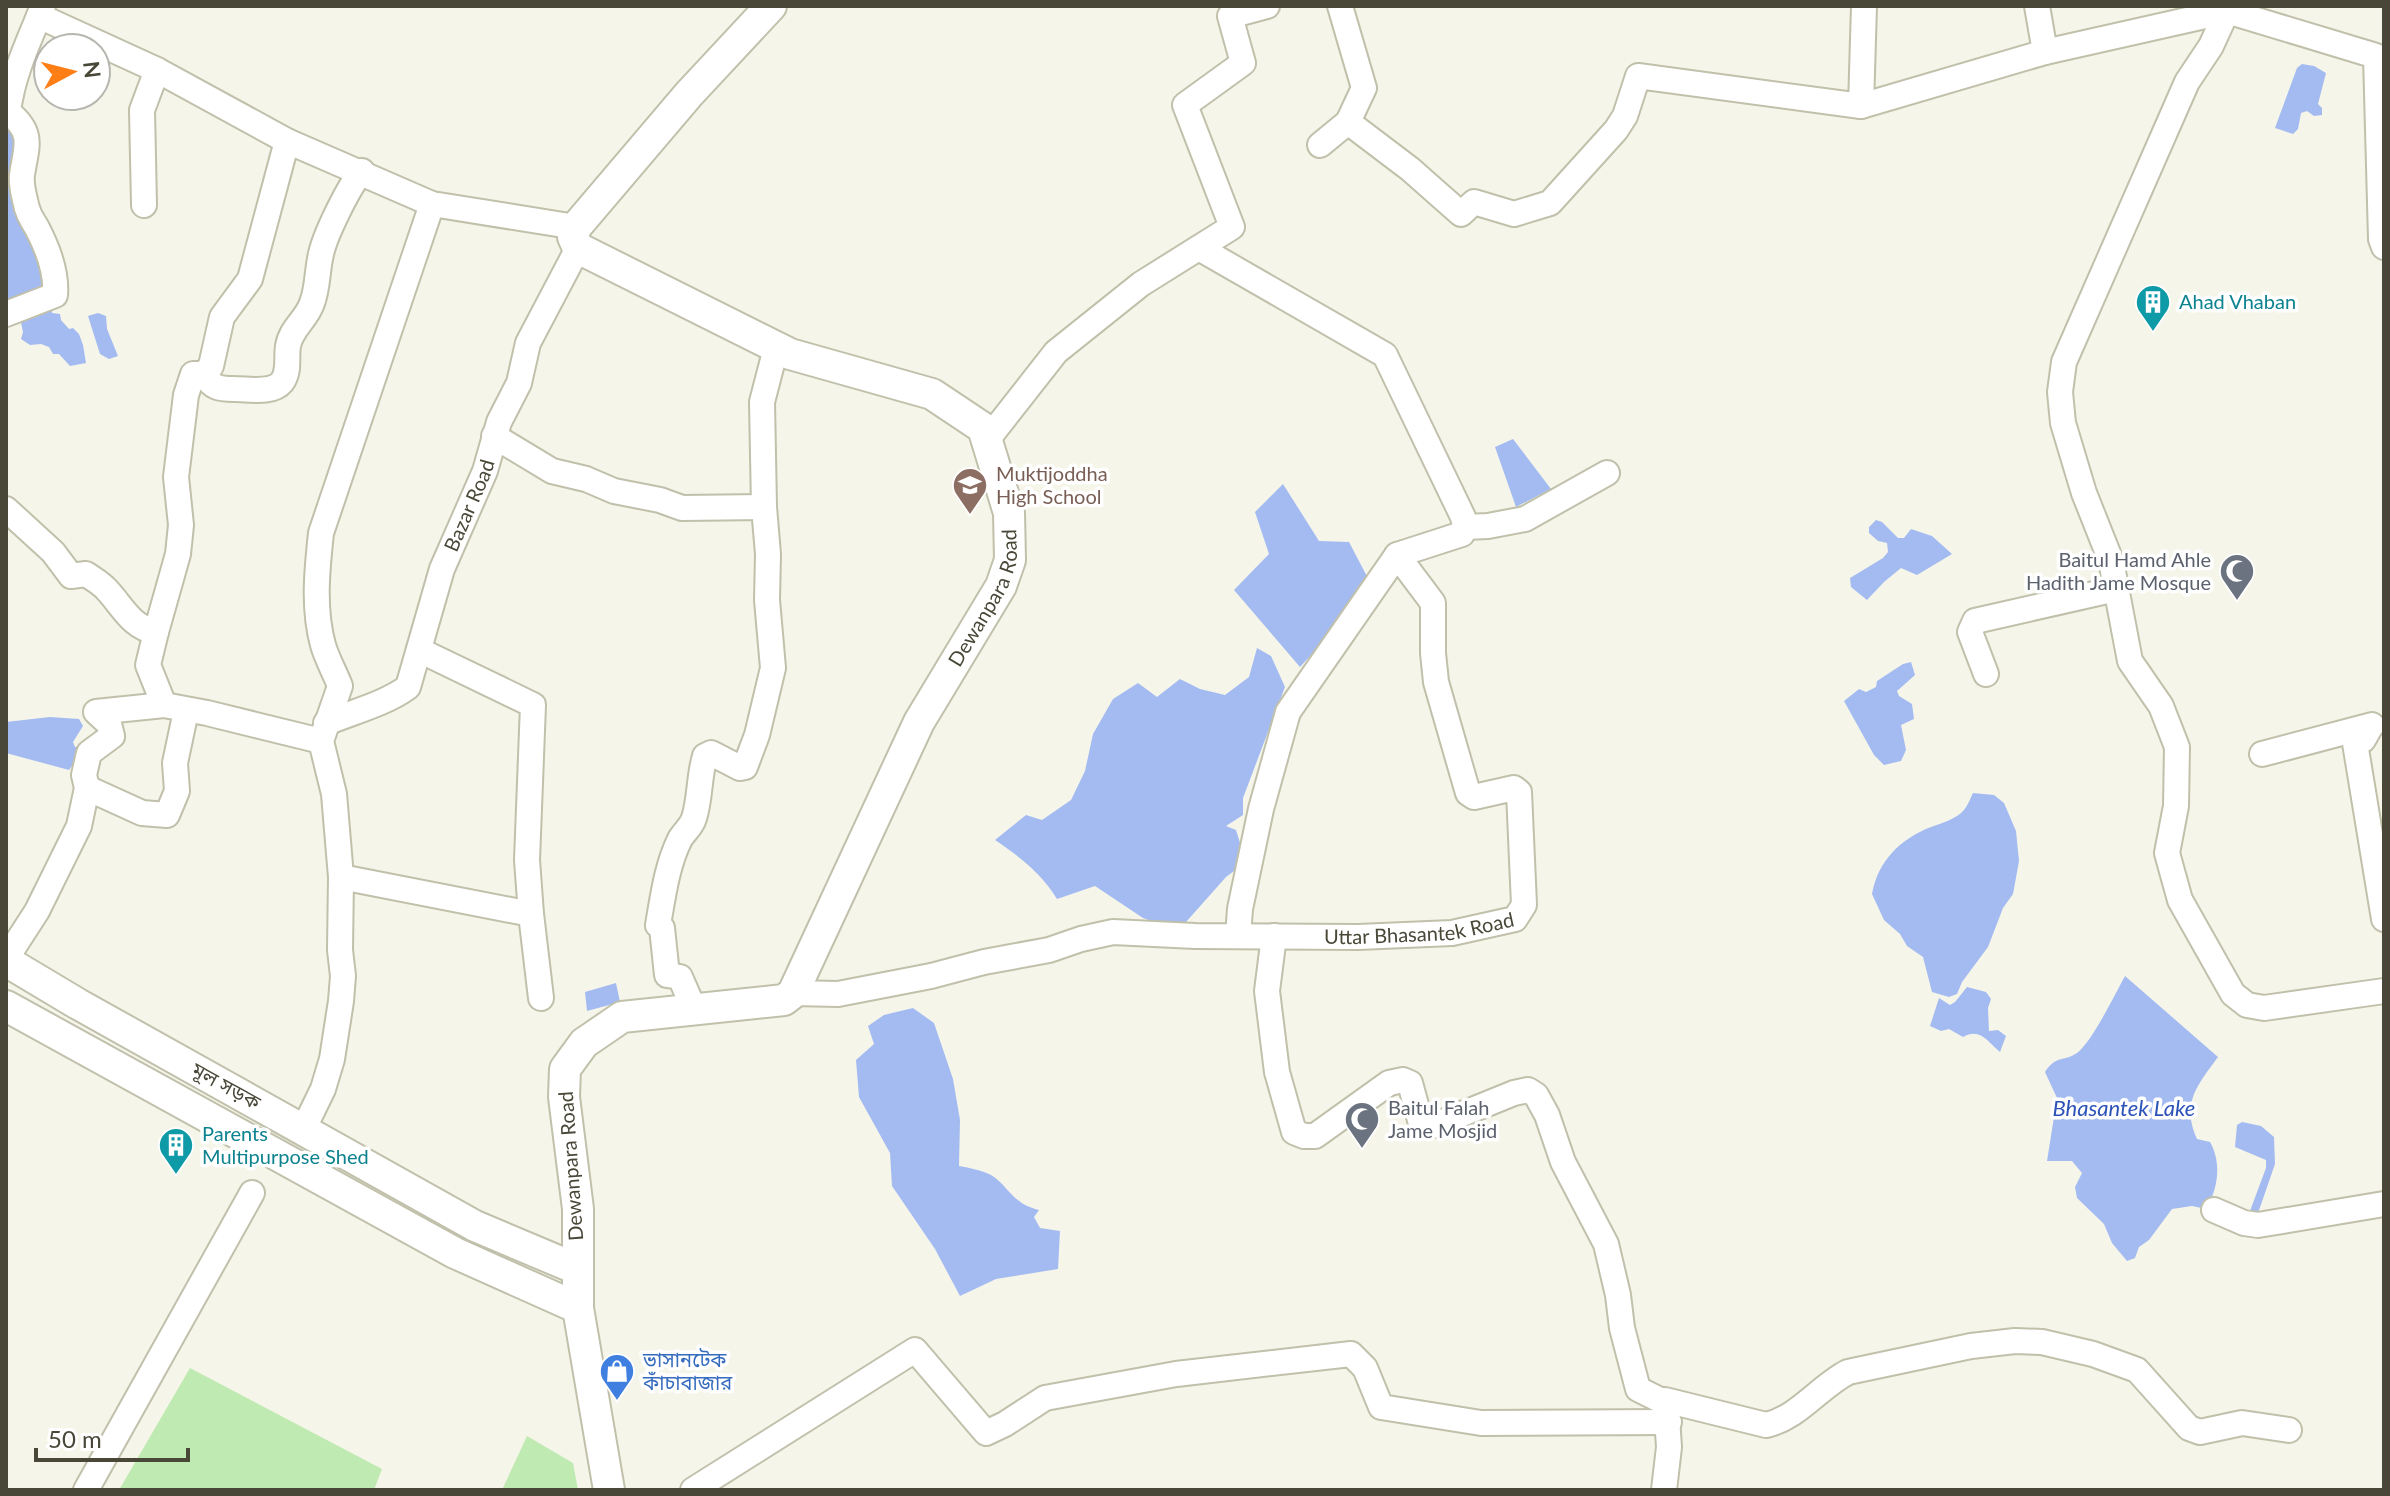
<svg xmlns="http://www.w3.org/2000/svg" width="2390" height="1496" viewBox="0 0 2390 1496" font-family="Lato,'Noto Sans Bengali',sans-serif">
<rect width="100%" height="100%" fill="#f5f5e9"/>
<path fill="#bfeab1" d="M 190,1368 L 382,1469 L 374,1490 L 119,1490 Z
M 527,1436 L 573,1463 L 578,1490 L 502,1490 Z"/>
<path fill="#a4bbf2" d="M 2302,64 L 2314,66 L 2326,73 L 2318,104 L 2322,108 L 2322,115 L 2314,116 L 2307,111 L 2301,113 L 2298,129 L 2293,134 L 2275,128 L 2297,68 Z
M 6,117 L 15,123 L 46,295 L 6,303 Z
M 51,305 L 52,313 L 60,314 L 61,320 L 69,329 L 73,328 L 79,334 L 83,345 L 86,363 L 70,366 L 59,354 L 53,354 L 49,347 L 41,344 L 30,345 L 21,339 L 23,332 L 20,318 Z
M 98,313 L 106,316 L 107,329 L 118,356 L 109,359 L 100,354 L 88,316 Z
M 1513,439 L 1551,489 L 1516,507 L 1495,447 Z
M 1283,484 L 1319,541 L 1349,542 L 1371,584 L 1348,615 L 1300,667 L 1234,590 L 1269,554 L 1255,512 Z
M 1876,520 L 1882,522 L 1898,538 L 1904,538 L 1911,529 L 1932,536 L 1952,554 L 1917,575 L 1901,568 L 1884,582 L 1867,600 L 1851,587 L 1850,578 L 1883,558 L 1888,552 L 1887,543 L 1878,541 L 1869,533 L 1869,527 Z
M 1257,648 L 1271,656 L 1285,687 L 1243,798 L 1243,815 L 1226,826 L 1236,830 L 1246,862 L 1226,877 L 1178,931 L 1143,918 L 1095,886 L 1057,899 C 1041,873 1020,857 995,840 L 1026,815 L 1042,820 L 1071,800 L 1085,771 L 1093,734 L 1113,699 L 1138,683 L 1157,697 L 1180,679 L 1200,689 L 1225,695 L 1249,677 Z
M 1911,662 L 1915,675 L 1897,691 L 1899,696 L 1912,704 L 1914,719 L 1901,725 L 1906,750 L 1901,761 L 1884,765 L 1874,755 L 1844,701 L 1859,689 L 1866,692 L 1876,687 L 1877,681 L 1903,664 Z
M 50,717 L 79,719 L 83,726 L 73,742 L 75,747 L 78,747 L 78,758 L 69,770 L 6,753 L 6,722 Z
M 1973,793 L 1994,795 L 2004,803 L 2016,831 L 2019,861 L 2013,894 L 2003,908 L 1988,947 L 1962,982 L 1957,994 L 1949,997 L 1932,992 L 1923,957 L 1907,946 L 1900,934 L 1884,920 L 1872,894 C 1878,861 1900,839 1931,827 C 1942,823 1956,819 1964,810 C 1968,805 1970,799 1973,793 Z
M 2125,976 L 2218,1057 C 2197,1086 2181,1103 2197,1139 L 2210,1142 C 2222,1163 2218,1189 2206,1209 L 2192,1206 L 2172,1209 L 2149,1240 L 2139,1247 L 2135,1258 L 2127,1261 L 2112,1243 L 2104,1224 L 2077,1198 L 2075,1187 L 2082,1173 L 2072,1161 L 2047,1161 L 2057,1098 L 2045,1072 C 2056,1055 2063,1062 2077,1053 C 2092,1042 2115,994 2125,976 Z
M 616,983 L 620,1002 L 587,1011 L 585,992 Z
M 1967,987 L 1986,992 L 1991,999 L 1988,1008 L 1989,1031 L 1998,1030 L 2006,1036 L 2000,1052 C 1988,1042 1980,1027 1963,1037 L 1949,1029 L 1941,1031 L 1930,1026 L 1939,998 L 1950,1005 L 1955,1002 Z
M 913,1008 L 934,1023 L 953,1079 L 960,1120 L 959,1166 C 970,1168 981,1170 991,1175 C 1009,1186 1012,1204 1039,1210 L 1034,1217 L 1040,1228 L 1060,1231 L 1058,1269 L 996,1279 L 960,1296 L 935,1249 L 892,1186 L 890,1153 L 859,1097 L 856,1060 L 874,1044 L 868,1026 L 884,1015 Z
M 2242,1122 L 2261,1126 L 2274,1137 L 2275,1164 L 2256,1219 L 2247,1219 L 2266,1168 L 2266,1160 L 2235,1147 L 2237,1125 Z"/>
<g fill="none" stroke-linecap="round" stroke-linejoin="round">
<g stroke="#c1c0ab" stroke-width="28">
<g id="minor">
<path d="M 43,6 L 39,16 L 157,70 L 287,141 L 432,204 L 576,227"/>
<path d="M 2037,6 L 2045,52"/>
<path d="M 2227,11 L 2211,46 L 2187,82 L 2064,362 L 2060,392 L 2063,423 L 2084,493 L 2111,561 L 2130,661 L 2161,706 L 2177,747 L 2176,806 L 2167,853 L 2180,900 L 2233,994 L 2247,1005 L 2264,1008 L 2384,991"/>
<path d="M 1861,106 L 1864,6"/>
<path d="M 1348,122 L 1410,169 L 1461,214 L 1474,202 L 1514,214 L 1550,203 L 1616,130 L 1625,116 L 1638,76 L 1861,106 L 2045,52 L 2227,11 L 2376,56 L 2381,239 L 2384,247"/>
<path d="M 1320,145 L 1348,122 L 1364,88 L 1340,6"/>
<path d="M 144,205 L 142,110 L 157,70"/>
<path d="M 6,314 L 55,295 C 57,272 48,249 37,228 C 31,218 27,212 25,200 C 23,192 21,183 22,175 C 26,147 35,133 8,112 C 12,78 26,47 39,16"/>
<path d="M 204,374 C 212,388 219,389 234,389 C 249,389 272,394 282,382 C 290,371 286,358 288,346 C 291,328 307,319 312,303 C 318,288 317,270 321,254 C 325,235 349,186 362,171"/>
<path d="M 494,436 L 552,471 L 586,479 L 614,491 L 660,500 L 682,508 L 764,507"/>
<path d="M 987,440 L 1056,352 L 1141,284 L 1232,227 L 1185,105 L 1243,63 L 1230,16 L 1267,6"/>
<path d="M 6,509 L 53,552 L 71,576 L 86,574 C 93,579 101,583 107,590 C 123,607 131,627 156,632 L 178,554 L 181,525 L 176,477 L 186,395 L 193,374 L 204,374 L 211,366 L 222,317 L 250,279 L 287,141"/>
<path d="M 1465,527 L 1488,526 L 1525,519 L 1607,473"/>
<path d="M 156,632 L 148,665 L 164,705"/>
<path d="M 419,650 L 533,705 L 527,860 L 531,914"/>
<path d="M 1986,674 L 1970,632 L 1975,621 L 2116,589"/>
<path id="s1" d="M 326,723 C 352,712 385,704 408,687 L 442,569 L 485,471 L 499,422 L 519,383 L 528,343 L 578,248"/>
<path d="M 2371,726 L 2363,740 L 2355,743 L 2384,919"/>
<path d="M 2262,754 L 2372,725"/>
<path d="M 87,788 L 142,813 L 167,815 L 177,791 L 175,763 L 186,711"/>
<path d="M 341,877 L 531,914 L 541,998"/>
<path d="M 1238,936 L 1240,909 L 1261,809 L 1288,712 L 1397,555"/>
<path d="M 1274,936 L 1267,991 L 1277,1072 L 1294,1132 L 1304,1136 L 1315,1136 L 1389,1083 L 1403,1080 L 1410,1083 L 1420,1120 L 1435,1125 L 1514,1093 L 1528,1090 L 1536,1095 L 1547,1115 L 1563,1162 L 1606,1244 L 1618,1295 L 1622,1328 L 1638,1389 L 1666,1403 L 1669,1447 L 1664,1490"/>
<path d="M 6,959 L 37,911 L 79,826 L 87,788 L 84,775 L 89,753 L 112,736 L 109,724 L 96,712 L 164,705 L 207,713 L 321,741"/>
<path id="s2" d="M 793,993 L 838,994 L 931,976 L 984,962 L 1049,950 L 1081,939 L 1113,932 L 1195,936 L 1358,937 L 1452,933 L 1515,919 L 1524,905 L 1519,792 L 1514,788 L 1474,797 L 1468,793 L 1436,682 L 1433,653 L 1433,603 L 1397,555 L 1462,534 L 1465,527 L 1463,517 L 1385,355 L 1199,248"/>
<path d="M 694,1009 L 680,977 L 667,975 L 662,928 L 658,925 C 663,896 667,865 680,839 C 684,832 692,826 694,818 C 700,801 699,775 705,756 L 711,753 L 740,768 L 745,767 L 757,735 L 773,668 L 767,600 L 768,554 L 764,507 L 762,402 L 776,348"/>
<path d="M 304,1128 L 323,1089 L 332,1059 L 341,1001 L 343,976 L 340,950 L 341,877 L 334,794 L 321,741 L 340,686 C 335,673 327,659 323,645 C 313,609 317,570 321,533 L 432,204"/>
<path d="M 2214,1210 L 2244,1223 L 2258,1225 L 2384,1204"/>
<path d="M 1665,1400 L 1766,1425 C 1798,1418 1819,1387 1848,1372 L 1971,1346 L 2015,1341 L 2042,1342 L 2093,1354 L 2137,1370 L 2189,1428 L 2200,1432 L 2242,1423 L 2289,1430"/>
<path d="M 86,1490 L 252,1193"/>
<path d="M 693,1490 L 915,1350 L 986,1433 L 1005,1424 L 1045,1398 L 1176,1374 L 1351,1354 L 1365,1368 L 1381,1407 L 1481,1423 L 1669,1422"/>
</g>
</g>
<g stroke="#c1c0ab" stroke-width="34">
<g id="tertiary">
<path d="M 6,961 L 78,1004 L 475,1226 L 577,1269"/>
<path d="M 6,1006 L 455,1253 L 578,1308"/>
<path id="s3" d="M 609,1490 L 578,1308 L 578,1209 L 564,1097 L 565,1069 L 584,1043 L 622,1017 L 784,1000 L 793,993 L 919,722 L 1001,586 L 1010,560 L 1009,513 L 983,428 L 932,394 L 790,354 L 578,248 L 573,237 L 576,227 L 689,94 L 771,6"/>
</g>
</g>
<use href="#minor" stroke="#fff" stroke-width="24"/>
<use href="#tertiary" stroke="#fff" stroke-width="30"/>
</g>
<defs>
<g id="building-pin" transform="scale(1.8)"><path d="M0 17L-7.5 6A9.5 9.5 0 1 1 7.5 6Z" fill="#0f9aa8" stroke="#fff"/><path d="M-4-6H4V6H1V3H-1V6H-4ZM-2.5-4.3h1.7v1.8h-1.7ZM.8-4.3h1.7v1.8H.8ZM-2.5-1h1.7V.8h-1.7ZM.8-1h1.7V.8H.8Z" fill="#fff"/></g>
<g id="school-pin" transform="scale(1.8)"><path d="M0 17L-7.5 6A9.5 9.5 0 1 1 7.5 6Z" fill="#8d6e63" stroke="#fff"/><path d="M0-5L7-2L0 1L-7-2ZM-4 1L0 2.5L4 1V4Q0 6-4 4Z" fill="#fff"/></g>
<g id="mosque-pin" transform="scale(1.8)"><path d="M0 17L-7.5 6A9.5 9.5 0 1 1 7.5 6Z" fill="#6b7280" stroke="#fff"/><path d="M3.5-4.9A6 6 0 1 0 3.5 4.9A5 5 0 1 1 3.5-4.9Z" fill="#fff"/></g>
<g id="shop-pin" transform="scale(1.8)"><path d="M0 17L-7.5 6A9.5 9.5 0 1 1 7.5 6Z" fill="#3f7fe0" stroke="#fff"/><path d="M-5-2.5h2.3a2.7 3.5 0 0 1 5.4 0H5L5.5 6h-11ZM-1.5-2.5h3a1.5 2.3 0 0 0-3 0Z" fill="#fff"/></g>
</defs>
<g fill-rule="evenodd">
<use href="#building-pin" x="2153" y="302"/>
<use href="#school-pin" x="970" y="485"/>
<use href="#mosque-pin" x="2237" y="571"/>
<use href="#mosque-pin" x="1362" y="1119"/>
<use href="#building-pin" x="176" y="1145"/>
<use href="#shop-pin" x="617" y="1371"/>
</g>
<g text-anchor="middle" stroke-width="7" stroke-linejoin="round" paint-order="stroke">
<g font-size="20" fill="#0d838f" stroke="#fff" text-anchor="start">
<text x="2179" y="309">Ahad Vhaban</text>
<text x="202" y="1141">Parents<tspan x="202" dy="23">Multipurpose Shed</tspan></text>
</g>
<g font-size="20" fill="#785e54" stroke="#fff" text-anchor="start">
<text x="996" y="481">Muktijoddha<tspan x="996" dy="23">High School</tspan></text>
</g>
<g font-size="20" fill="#494737" stroke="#fff">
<text dy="7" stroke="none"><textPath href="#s1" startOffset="282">Bazar Road</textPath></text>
<text dy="7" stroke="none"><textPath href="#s3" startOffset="1118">Dewanpara Road</textPath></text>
<text dy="7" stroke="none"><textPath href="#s2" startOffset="634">Uttar Bhasantek Road</textPath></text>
<text transform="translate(226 1086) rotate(29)" y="7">মূল সড়ক</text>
<text transform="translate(571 1166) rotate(-94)" y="7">Dewanpara Road</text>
</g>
<g font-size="20" fill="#5b616d" stroke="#fff" text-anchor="end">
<text x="2211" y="567">Baitul Hamd Ahle<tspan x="2211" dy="23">Hadith Jame Mosque</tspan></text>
<text x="1388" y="1115" text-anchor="start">Baitul Falah<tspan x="1388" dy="23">Jame Mosjid</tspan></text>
</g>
<g font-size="20" fill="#366cbe" stroke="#fff" text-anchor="start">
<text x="643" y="1367">ভাসানটেক<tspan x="643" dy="23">কাঁচাবাজার</tspan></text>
</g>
<g font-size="22" font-style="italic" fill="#2d53b8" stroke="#fff">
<text x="2124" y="1116">Bhasantek Lake</text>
</g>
</g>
<rect width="2390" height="1496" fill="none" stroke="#494737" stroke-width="16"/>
<g transform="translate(72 72) rotate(83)"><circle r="38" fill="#ffffff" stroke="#b6b5af" stroke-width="2"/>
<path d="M0-6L14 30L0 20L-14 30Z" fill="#ff7f16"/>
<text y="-12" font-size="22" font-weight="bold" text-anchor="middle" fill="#494737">N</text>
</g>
<path d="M36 1448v12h152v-12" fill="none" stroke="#494737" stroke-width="4"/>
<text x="48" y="1448" font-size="24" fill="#494737" stroke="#ffffff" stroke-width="6" paint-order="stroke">50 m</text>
</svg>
